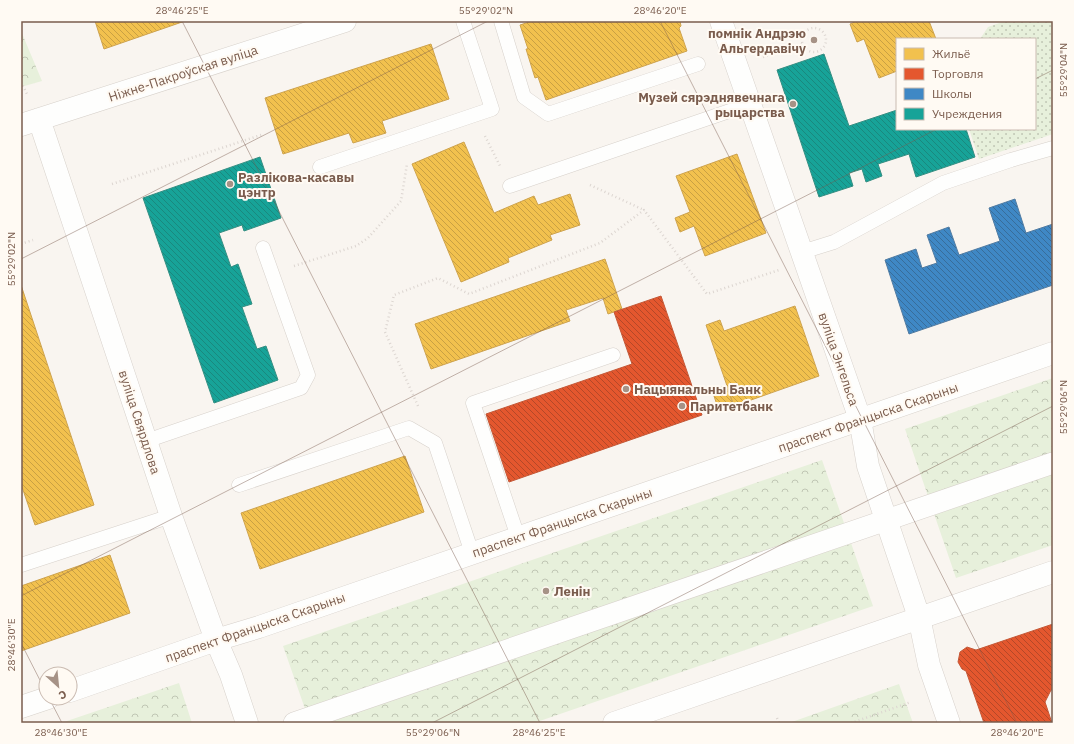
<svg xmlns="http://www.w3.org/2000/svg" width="1074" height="744" viewBox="0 0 1074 744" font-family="'IBM Plex Sans',sans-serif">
<defs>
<pattern id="grass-dots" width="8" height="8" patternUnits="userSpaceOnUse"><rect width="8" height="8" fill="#e7f0db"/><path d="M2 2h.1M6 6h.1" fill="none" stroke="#c0c6b4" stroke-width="1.8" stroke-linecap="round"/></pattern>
<pattern id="forest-crowns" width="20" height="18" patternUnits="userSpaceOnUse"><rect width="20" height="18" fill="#e7f0db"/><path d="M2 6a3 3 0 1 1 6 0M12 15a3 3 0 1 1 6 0" fill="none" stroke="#c0c6b4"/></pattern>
<pattern id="homes-back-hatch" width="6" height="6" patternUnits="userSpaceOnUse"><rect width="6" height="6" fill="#f2c14e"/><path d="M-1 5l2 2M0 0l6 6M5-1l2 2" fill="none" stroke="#c9a043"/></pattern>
<pattern id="shops-back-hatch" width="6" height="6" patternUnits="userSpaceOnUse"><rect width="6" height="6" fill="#e4572e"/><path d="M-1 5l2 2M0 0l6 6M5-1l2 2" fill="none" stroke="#b44828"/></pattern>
<pattern id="schools-back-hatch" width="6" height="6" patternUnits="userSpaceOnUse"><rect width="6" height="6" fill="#3f88c5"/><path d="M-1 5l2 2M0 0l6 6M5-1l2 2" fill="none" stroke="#386d9a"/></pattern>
<pattern id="public-back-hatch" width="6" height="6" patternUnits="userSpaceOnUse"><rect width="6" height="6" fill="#17a398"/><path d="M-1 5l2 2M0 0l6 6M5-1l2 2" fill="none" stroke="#1a887e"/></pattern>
</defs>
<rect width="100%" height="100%" fill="#f9f5f0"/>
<path fill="url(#grass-dots)" d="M 1005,21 L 1053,21 L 1053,134 L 979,159 L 969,129 L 1035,129 L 1035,39 L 980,39 L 988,27 Z"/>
<path fill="url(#forest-crowns)" d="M 21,31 L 42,81 L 21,87 Z
M 1053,378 L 1053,545 L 956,578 L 905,429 Z
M 822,460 L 873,606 L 534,723 L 310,723 L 283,646 Z
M 179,683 L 192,723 L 61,723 Z
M 899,684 L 913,723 L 789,723 Z"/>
<path fill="url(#homes-back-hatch)" stroke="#cea34e" d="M 95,21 L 185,21 L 104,49 Z
M 532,21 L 680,21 L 681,26 L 679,28 L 687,51 L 546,100 L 538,77 L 535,78 L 526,49 L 528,49 L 520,25 Z
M 857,21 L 929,21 L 936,39 L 897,39 L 897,71 L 879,78 L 864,39 L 857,42 L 850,24 Z
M 431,44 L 449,99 L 382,121 L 386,133 L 353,143 L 349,133 L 283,154 L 265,98 Z
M 464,142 L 494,213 L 534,196 L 538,205 L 570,194 L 580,225 L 550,235 L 552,240 L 508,258 L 509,262 L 461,282 L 412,164 Z
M 737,154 L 766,233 L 705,256 L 694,226 L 680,232 L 675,218 L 690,212 L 676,176 Z
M 605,259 L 622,309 L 608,314 L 603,298 L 566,310 L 570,321 L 431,369 L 415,324 Z
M 21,285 L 94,505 L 35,525 L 21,484 Z
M 795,306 L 819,376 L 734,406 L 706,325 L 720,320 L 724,331 Z
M 726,386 L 734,406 L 719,411 L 712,390 Z
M 405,456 L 424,512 L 260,569 L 241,513 Z
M 110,555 L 130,613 L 21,651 L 21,586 Z"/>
<path fill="url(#shops-back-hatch)" stroke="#c45837" d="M 661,296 L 702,415 L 509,482 L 486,414 L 632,364 L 614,312 Z
M 1053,624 L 1053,690 L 1051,690 L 1045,702 L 1052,723 L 984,723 L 966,671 L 962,669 L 958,662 L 960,652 L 967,647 L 976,650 Z"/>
<path fill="url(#schools-back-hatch)" stroke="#517ba1" d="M 1015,199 L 1026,233 L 1053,224 L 1053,285 L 909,334 L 885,260 L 916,249 L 922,268 L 937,263 L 927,235 L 949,227 L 959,255 L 1000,241 L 989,208 Z"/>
<path fill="url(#public-back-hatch)" stroke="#358e82" d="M 824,54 L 849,126 L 897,110 L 897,129 L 966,129 L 975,157 L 916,177 L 909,154 L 878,164 L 882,176 L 866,182 L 862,169 L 849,173 L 853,186 L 819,197 L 777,70 Z
M 260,157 L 281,218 L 244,231 L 242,225 L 219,233 L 231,267 L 238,264 L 252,304 L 242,307 L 257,349 L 266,346 L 278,380 L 214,403 L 143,198 Z"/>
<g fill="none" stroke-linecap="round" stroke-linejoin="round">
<g stroke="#d7d1cb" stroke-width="15">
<path id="service" d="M 501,21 L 524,97 L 548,114 L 698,64
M 320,167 L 492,109 L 463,21
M 510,186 L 750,104
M 802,252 L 834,242 L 943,183 L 1011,160 L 1053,148
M 146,441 L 301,388 L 308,375 L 263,248
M 239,485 L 409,428 L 435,443 L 472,553
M 518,537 L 473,403 L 613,355
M 21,565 L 171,516"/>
</g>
<g stroke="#d7d1cb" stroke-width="22">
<path id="pedestrian" d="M 294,723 L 1053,463"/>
</g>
<g stroke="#d7d1cb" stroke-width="23">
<path id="minor" d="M 721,21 L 860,419 L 868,466 L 919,617 L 929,665 L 949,723
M 39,119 L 171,516 L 216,640
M 21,125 L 345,21"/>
</g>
<g stroke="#d7d1cb" stroke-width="23">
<path id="tertiary" d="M 216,640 L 231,675 L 247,723
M 70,691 L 216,640 L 259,627 L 1053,353
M 21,707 L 48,698
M 614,723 L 1053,572"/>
</g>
<path stroke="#dcd5d0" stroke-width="2.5" stroke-dasharray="1 3" stroke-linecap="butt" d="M802 40a12 12 0 1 1 24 0a12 12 0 1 1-24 0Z
M 763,57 L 803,44
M 21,82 L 27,94
M 485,136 L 500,166
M 112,184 L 264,134
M 590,185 L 644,210
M 21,244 L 33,240
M 294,266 L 356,246 L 368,238 L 401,201 L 407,164
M 418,406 L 385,332 L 394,295 L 438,278 L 469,294 L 600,243 L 644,210 L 707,294 L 779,270
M 777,718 L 779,723
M 851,723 L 911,702"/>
<use href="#service" stroke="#fefefd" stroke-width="14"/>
<use href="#pedestrian" stroke="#fefefd" stroke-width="21"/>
<use href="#minor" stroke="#fefefd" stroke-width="22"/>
<use href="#tertiary" stroke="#fefefd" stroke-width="22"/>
</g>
<path fill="none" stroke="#7a5c4d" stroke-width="1" stroke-opacity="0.45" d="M 182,21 L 540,723M 660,21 L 1017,723M 1035,79 L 1053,70M 21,259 L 488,21M 21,596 L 937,129M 21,643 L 46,692M 49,698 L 62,723M 432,723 L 1053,406"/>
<g fill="#a69286" stroke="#fffaf3" stroke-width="1.5">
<circle cx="814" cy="40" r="4"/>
<circle cx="793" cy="104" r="4"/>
<circle cx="230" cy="184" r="4"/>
<circle cx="626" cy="389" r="4"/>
<circle cx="682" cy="406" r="4"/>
<circle cx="546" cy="591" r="4"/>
</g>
<g text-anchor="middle" stroke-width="4" stroke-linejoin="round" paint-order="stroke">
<g font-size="13" font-weight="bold" fill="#7a5c4d" stroke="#fffaf3" text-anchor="start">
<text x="806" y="38" text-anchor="end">помнік Андрэю<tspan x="806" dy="15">Альгердавічу</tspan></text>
<text x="785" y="102" text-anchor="end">Музей сярэднявечнага<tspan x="785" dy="15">рыцарства</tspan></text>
<text x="238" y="182">Разлікова-касавы<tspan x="238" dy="15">цэнтр</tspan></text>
<text x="634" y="394">Нацыянальны Банк</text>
<text x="690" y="411">Паритетбанк</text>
<text x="554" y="596">Ленін</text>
</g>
<g font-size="13" fill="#7a5c4d" stroke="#fffaf3">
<text transform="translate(183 73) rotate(-18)" y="5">Ніжне-Пакроўская вуліца</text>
<text transform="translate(839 359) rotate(71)" y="5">вуліца Энгельса</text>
<text transform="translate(868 417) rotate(-19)" y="5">праспект Францыска Скарыны</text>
<text transform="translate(140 422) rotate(72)" y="5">вуліца Свярдлова</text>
<text transform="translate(562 522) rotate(-19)" y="5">праспект Францыска Скарыны</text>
<text transform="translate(255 627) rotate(-19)" y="5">праспект Францыска Скарыны</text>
</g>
</g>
<rect width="1074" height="744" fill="none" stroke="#fffaf3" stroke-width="44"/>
<rect x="896" y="38" width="140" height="92" fill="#fffaf3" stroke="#cabbb1"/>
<rect x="904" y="48" width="20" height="12" fill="#f2c14e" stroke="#cabbb1"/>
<text x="932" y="58" font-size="12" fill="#7a5c4d">Жильё</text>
<rect x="904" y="68" width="20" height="12" fill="#e4572e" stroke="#cabbb1"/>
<text x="932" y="78" font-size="12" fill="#7a5c4d">Торговля</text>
<rect x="904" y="88" width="20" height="12" fill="#3f88c5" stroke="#cabbb1"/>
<text x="932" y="98" font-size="12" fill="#7a5c4d">Школы</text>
<rect x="904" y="108" width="20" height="12" fill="#17a398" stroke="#cabbb1"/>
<text x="932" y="118" font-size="12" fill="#7a5c4d">Учреждения</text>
<g transform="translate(58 686) rotate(153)"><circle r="19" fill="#fffaf3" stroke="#cabbb1"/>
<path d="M0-3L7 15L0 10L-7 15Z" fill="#a69286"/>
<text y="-6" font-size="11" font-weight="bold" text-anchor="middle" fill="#7a5c4d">С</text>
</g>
<rect x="22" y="22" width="1030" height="700" fill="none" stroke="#7a5c4d" stroke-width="1.5"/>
<g font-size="10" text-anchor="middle" fill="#7a5c4d">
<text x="182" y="14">28°46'25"E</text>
<text x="486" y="14">55°29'02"N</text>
<text x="660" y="14">28°46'20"E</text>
<text transform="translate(1063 70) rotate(-90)" y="4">55°29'04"N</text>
<text transform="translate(11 259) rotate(-90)" y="4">55°29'02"N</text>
<text transform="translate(1063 407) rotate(-90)" y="4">55°29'06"N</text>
<text transform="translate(11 645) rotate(-90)" y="4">28°46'30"E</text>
<text x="61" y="736">28°46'30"E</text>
<text x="433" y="736">55°29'06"N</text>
<text x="539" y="736">28°46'25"E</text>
<text x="1017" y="736">28°46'20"E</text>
</g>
</svg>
